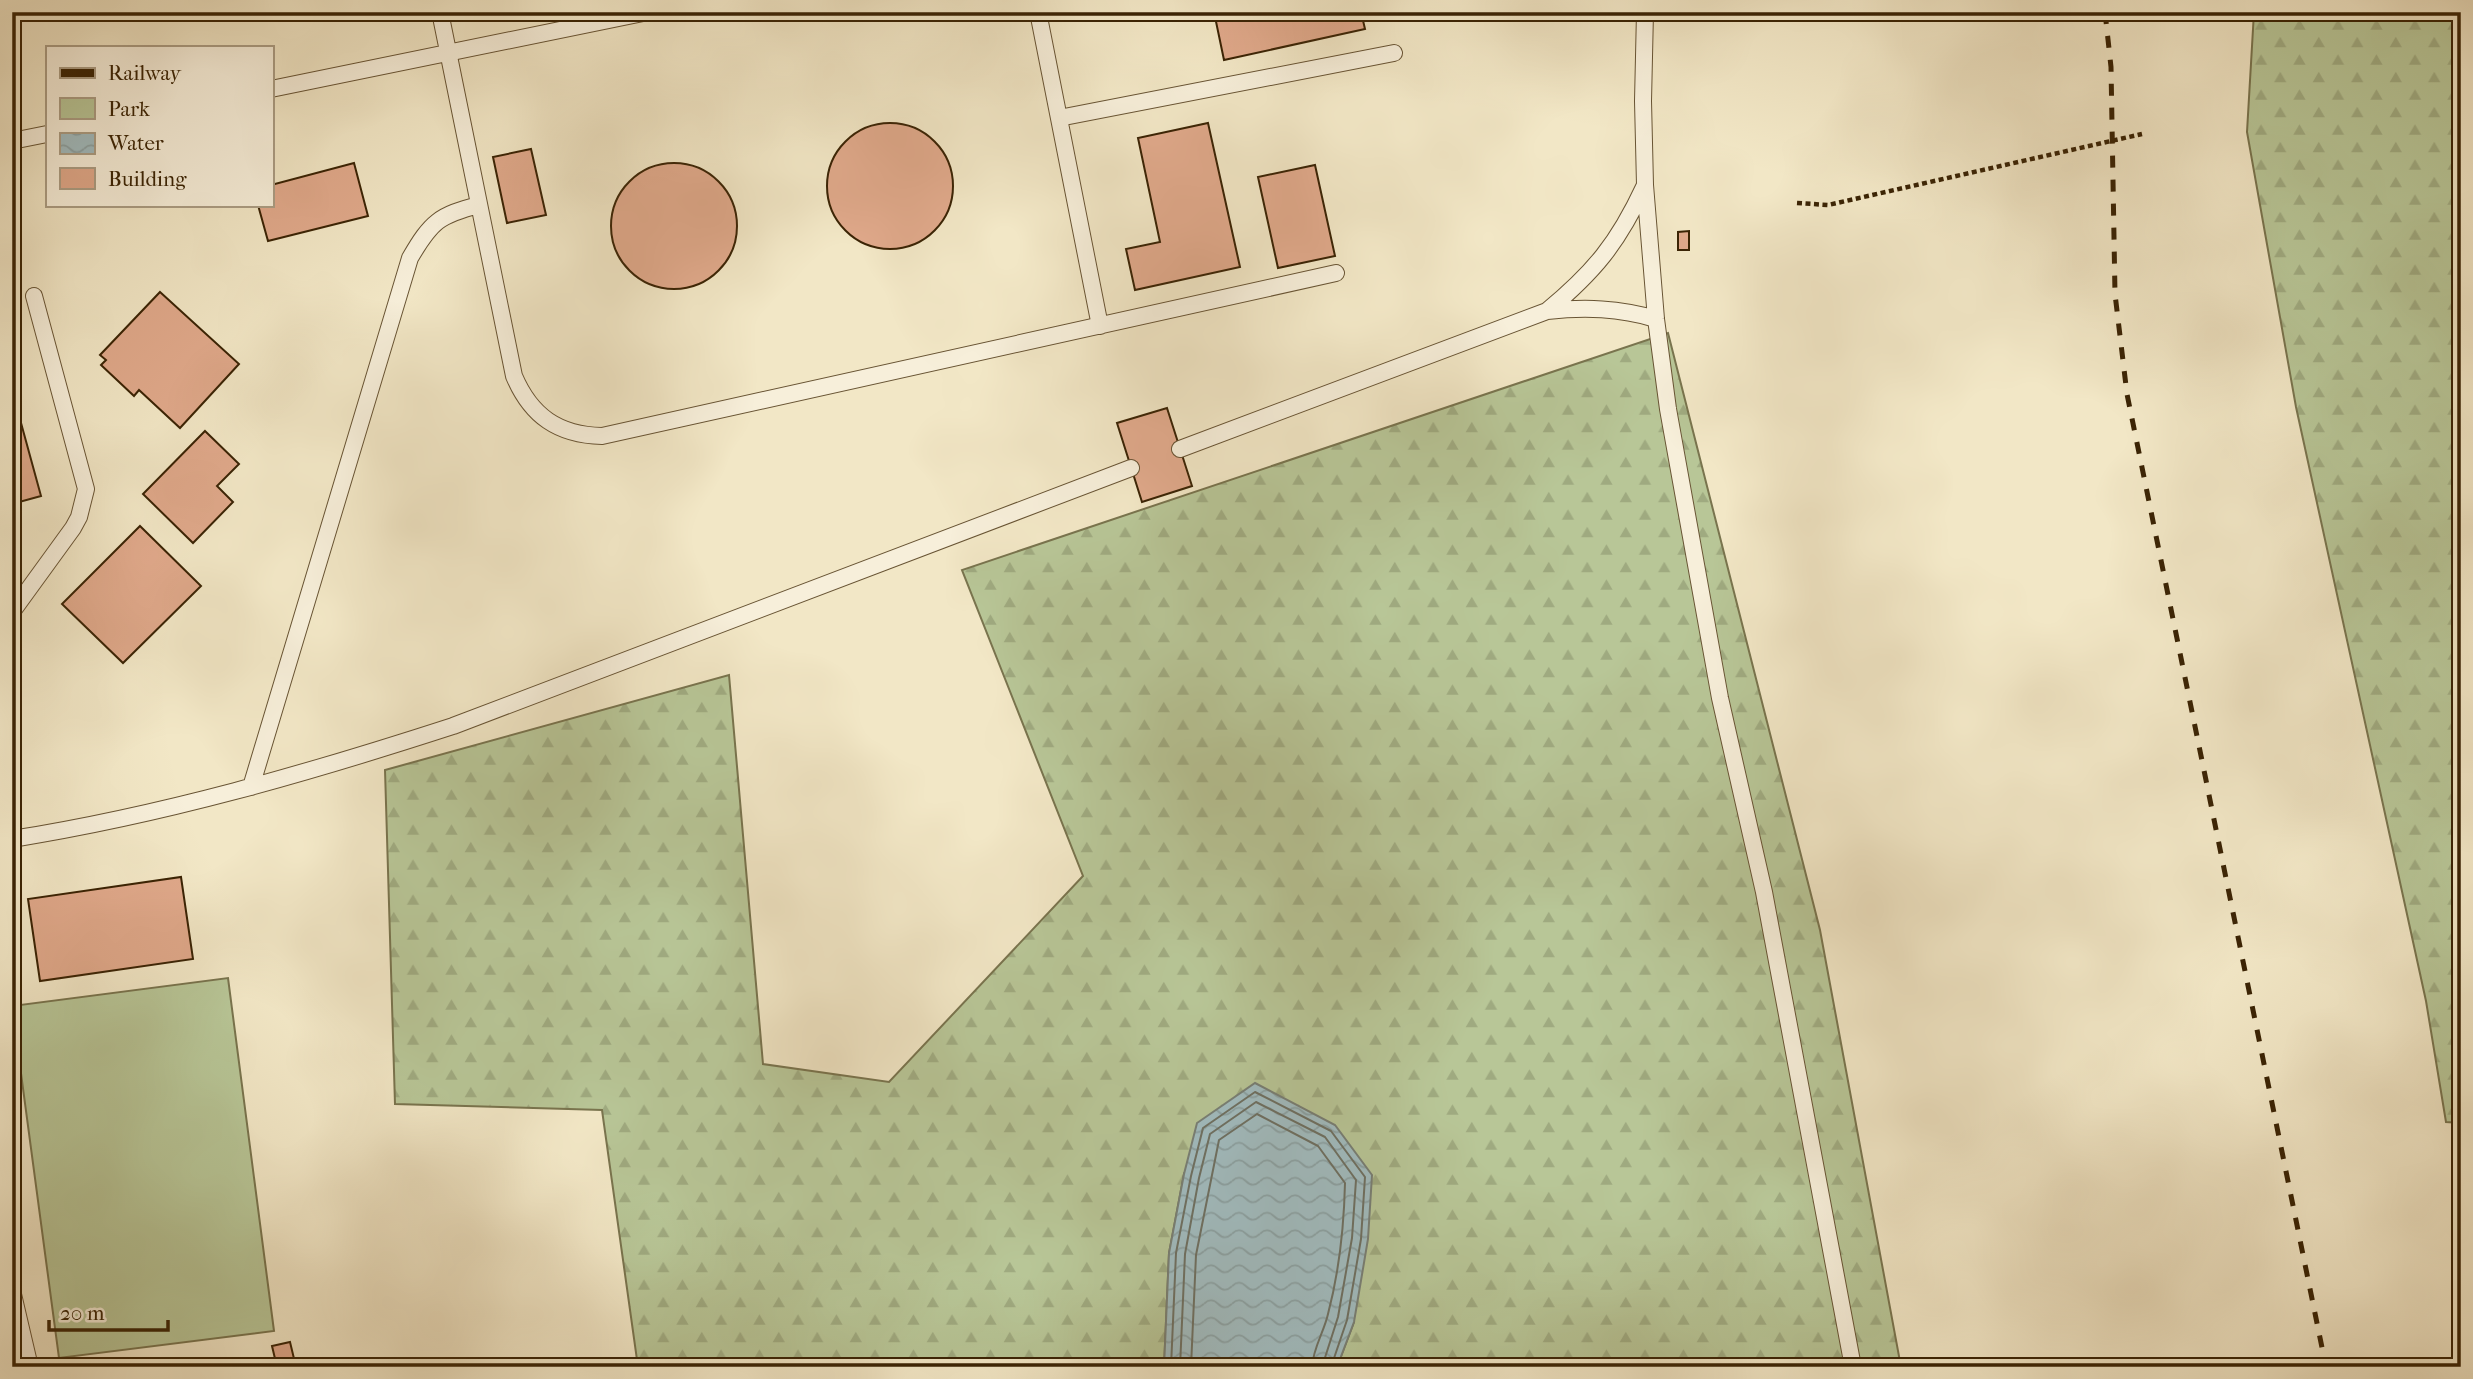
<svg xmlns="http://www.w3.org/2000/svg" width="2473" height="1379" viewBox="0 0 2473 1379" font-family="'IM FELL French Canon',serif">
<defs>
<pattern id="forest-firs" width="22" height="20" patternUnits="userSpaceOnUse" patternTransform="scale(1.75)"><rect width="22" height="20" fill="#b8c697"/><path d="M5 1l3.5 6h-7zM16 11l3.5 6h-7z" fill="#9faa80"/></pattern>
<pattern id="water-waves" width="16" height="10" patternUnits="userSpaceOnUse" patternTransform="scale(1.75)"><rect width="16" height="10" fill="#a1bcc0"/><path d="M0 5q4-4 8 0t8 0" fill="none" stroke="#8ba1a3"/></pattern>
</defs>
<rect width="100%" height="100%" fill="#f2e7c6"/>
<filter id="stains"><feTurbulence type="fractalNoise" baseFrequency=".00286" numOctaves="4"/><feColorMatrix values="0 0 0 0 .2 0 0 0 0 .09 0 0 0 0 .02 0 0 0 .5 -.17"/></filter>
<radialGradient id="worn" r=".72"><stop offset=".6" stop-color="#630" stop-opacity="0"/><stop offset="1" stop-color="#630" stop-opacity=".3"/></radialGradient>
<path fill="url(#forest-firs)" stroke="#79744e" stroke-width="2" d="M 2254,12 L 2461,12 L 2461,1123 L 2446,1122 L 2426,1001 L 2296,407 L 2247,132 Z
M 1668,333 L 1820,930 L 1901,1367 L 1337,1367 L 1354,1322 L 1184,1174 L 1169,1253 L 1164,1367 L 638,1367 L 602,1110 L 395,1104 L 385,770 L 729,675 L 763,1064 L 889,1082 L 1083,876 L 962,570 Z"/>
<path fill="#b8c697" stroke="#79744e" stroke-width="2" d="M 228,978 L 274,1331 L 59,1358 L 12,1006 Z"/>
<path fill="url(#water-waves)" stroke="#787f75" stroke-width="2" d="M 1255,1083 L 1335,1125 L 1372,1175 L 1368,1239 L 1354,1322 L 1337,1367 L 1164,1367 L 1169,1253 L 1184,1174 L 1197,1123 Z"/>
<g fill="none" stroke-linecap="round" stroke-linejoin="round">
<path stroke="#6e7062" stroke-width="2" d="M 1171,1367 L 1176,1253 L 1191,1176 L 1203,1128 L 1255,1092 L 1331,1131 L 1365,1177 L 1361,1239 L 1347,1320 L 1331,1367
M 1180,1367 L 1185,1254 L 1199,1178 L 1210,1134 L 1256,1102 L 1325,1137 L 1356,1180 L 1352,1238 L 1338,1317 L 1322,1367
M 1191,1367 L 1196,1255 L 1219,1140 L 1257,1114 L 1318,1146 L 1345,1183 C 1344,1226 1339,1272 1328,1314 C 1324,1332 1313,1348 1312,1367"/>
</g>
<path fill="#e0a98b" stroke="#3a2304" stroke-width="2" d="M 1214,12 L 1361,12 L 1365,29 L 1224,60 Z
M 1208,123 L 1240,267 L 1135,290 L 1126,249 L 1160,242 L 1138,138 Z
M827 186a63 63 0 1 1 126 0a63 63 0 1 1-126 0Z
M 531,149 L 546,215 L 507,223 L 493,157 Z
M 354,163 L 368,216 L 268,241 L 258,205 L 271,205 L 271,185 Z
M611 226a63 63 0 1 1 126 0a63 63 0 1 1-126 0Z
M 1315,165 L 1335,256 L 1278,268 L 1258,177 Z
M 1689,231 L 1689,250 L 1678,250 L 1678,232 Z
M 160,292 L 239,364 L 180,428 L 139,390 L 134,396 L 101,365 L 106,360 L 100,355 Z
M 12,390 L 41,496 L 12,504 Z
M 1167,408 L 1192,486 L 1142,502 L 1117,423 Z
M 205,431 L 239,464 L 217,486 L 233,502 L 193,543 L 143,494 Z
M 140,526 L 201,586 L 123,663 L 62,604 Z
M 181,877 L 193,959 L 40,981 L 28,899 Z
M 290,1342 L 296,1367 L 277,1367 L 272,1346 Z"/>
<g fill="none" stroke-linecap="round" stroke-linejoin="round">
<g stroke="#685434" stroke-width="18">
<path id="service" d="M 440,12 L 514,376 C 531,416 558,435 602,436 L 1336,273
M 1038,12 L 1100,326
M 1645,12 L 1643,101 L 1645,185 L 1656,319 L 1668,409 L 1720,698 L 1764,892 L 1853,1367
M 271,89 L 648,12
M 1059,118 L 1394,53
M 12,141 L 47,134
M 1547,311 C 1594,272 1618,243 1644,187
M 1180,449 L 1547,311 C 1585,307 1619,308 1656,319
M 12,612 L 73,528 L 79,517 L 86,489 L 34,296
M 251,787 L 410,258 C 431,222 439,215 479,205
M 12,839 C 163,815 308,773 453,726 L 1131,468
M 12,1290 L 30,1367"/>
</g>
<path stroke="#3a2304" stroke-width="4.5" stroke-dasharray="5 3.5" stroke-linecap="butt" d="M 1797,203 L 1828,205 L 2142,134"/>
<use href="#service" stroke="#f7efda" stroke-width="16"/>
<path stroke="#3a2304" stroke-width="5" stroke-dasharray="12 12" stroke-linecap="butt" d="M 2105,12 L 2111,67 L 2115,294 L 2127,394 L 2326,1367"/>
</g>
<rect width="2473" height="1379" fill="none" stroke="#f2e7c6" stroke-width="42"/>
<rect x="14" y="14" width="2445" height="1351" fill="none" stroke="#3a2304" stroke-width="3.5"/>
<rect x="21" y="21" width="2431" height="1337" fill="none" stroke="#3a2304" stroke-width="2"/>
<rect x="46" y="46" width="228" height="161" fill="#f7efda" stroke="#ab9d84" stroke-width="2"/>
<rect x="60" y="68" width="35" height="10" fill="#3a2304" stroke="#ab9d84" stroke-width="2"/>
<text x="108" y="80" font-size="21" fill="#3a2304">Railway</text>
<rect x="60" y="98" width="35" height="21" fill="#b8c697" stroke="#ab9d84" stroke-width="2"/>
<text x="108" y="116" font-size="21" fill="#3a2304">Park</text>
<rect x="60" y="133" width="35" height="21" fill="url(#water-waves)" stroke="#ab9d84" stroke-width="2"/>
<text x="108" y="150" font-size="21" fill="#3a2304">Water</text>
<rect x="60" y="168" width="35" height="21" fill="#e0a98b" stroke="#ab9d84" stroke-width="2"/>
<text x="108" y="186" font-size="21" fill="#3a2304">Building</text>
<path d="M49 1320v10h119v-10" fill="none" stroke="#3a2304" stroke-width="3.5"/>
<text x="60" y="1320" font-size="21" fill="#3a2304" stroke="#f7efda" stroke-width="5" paint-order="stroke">20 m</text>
<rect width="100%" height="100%" filter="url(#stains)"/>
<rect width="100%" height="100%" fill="url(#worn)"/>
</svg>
